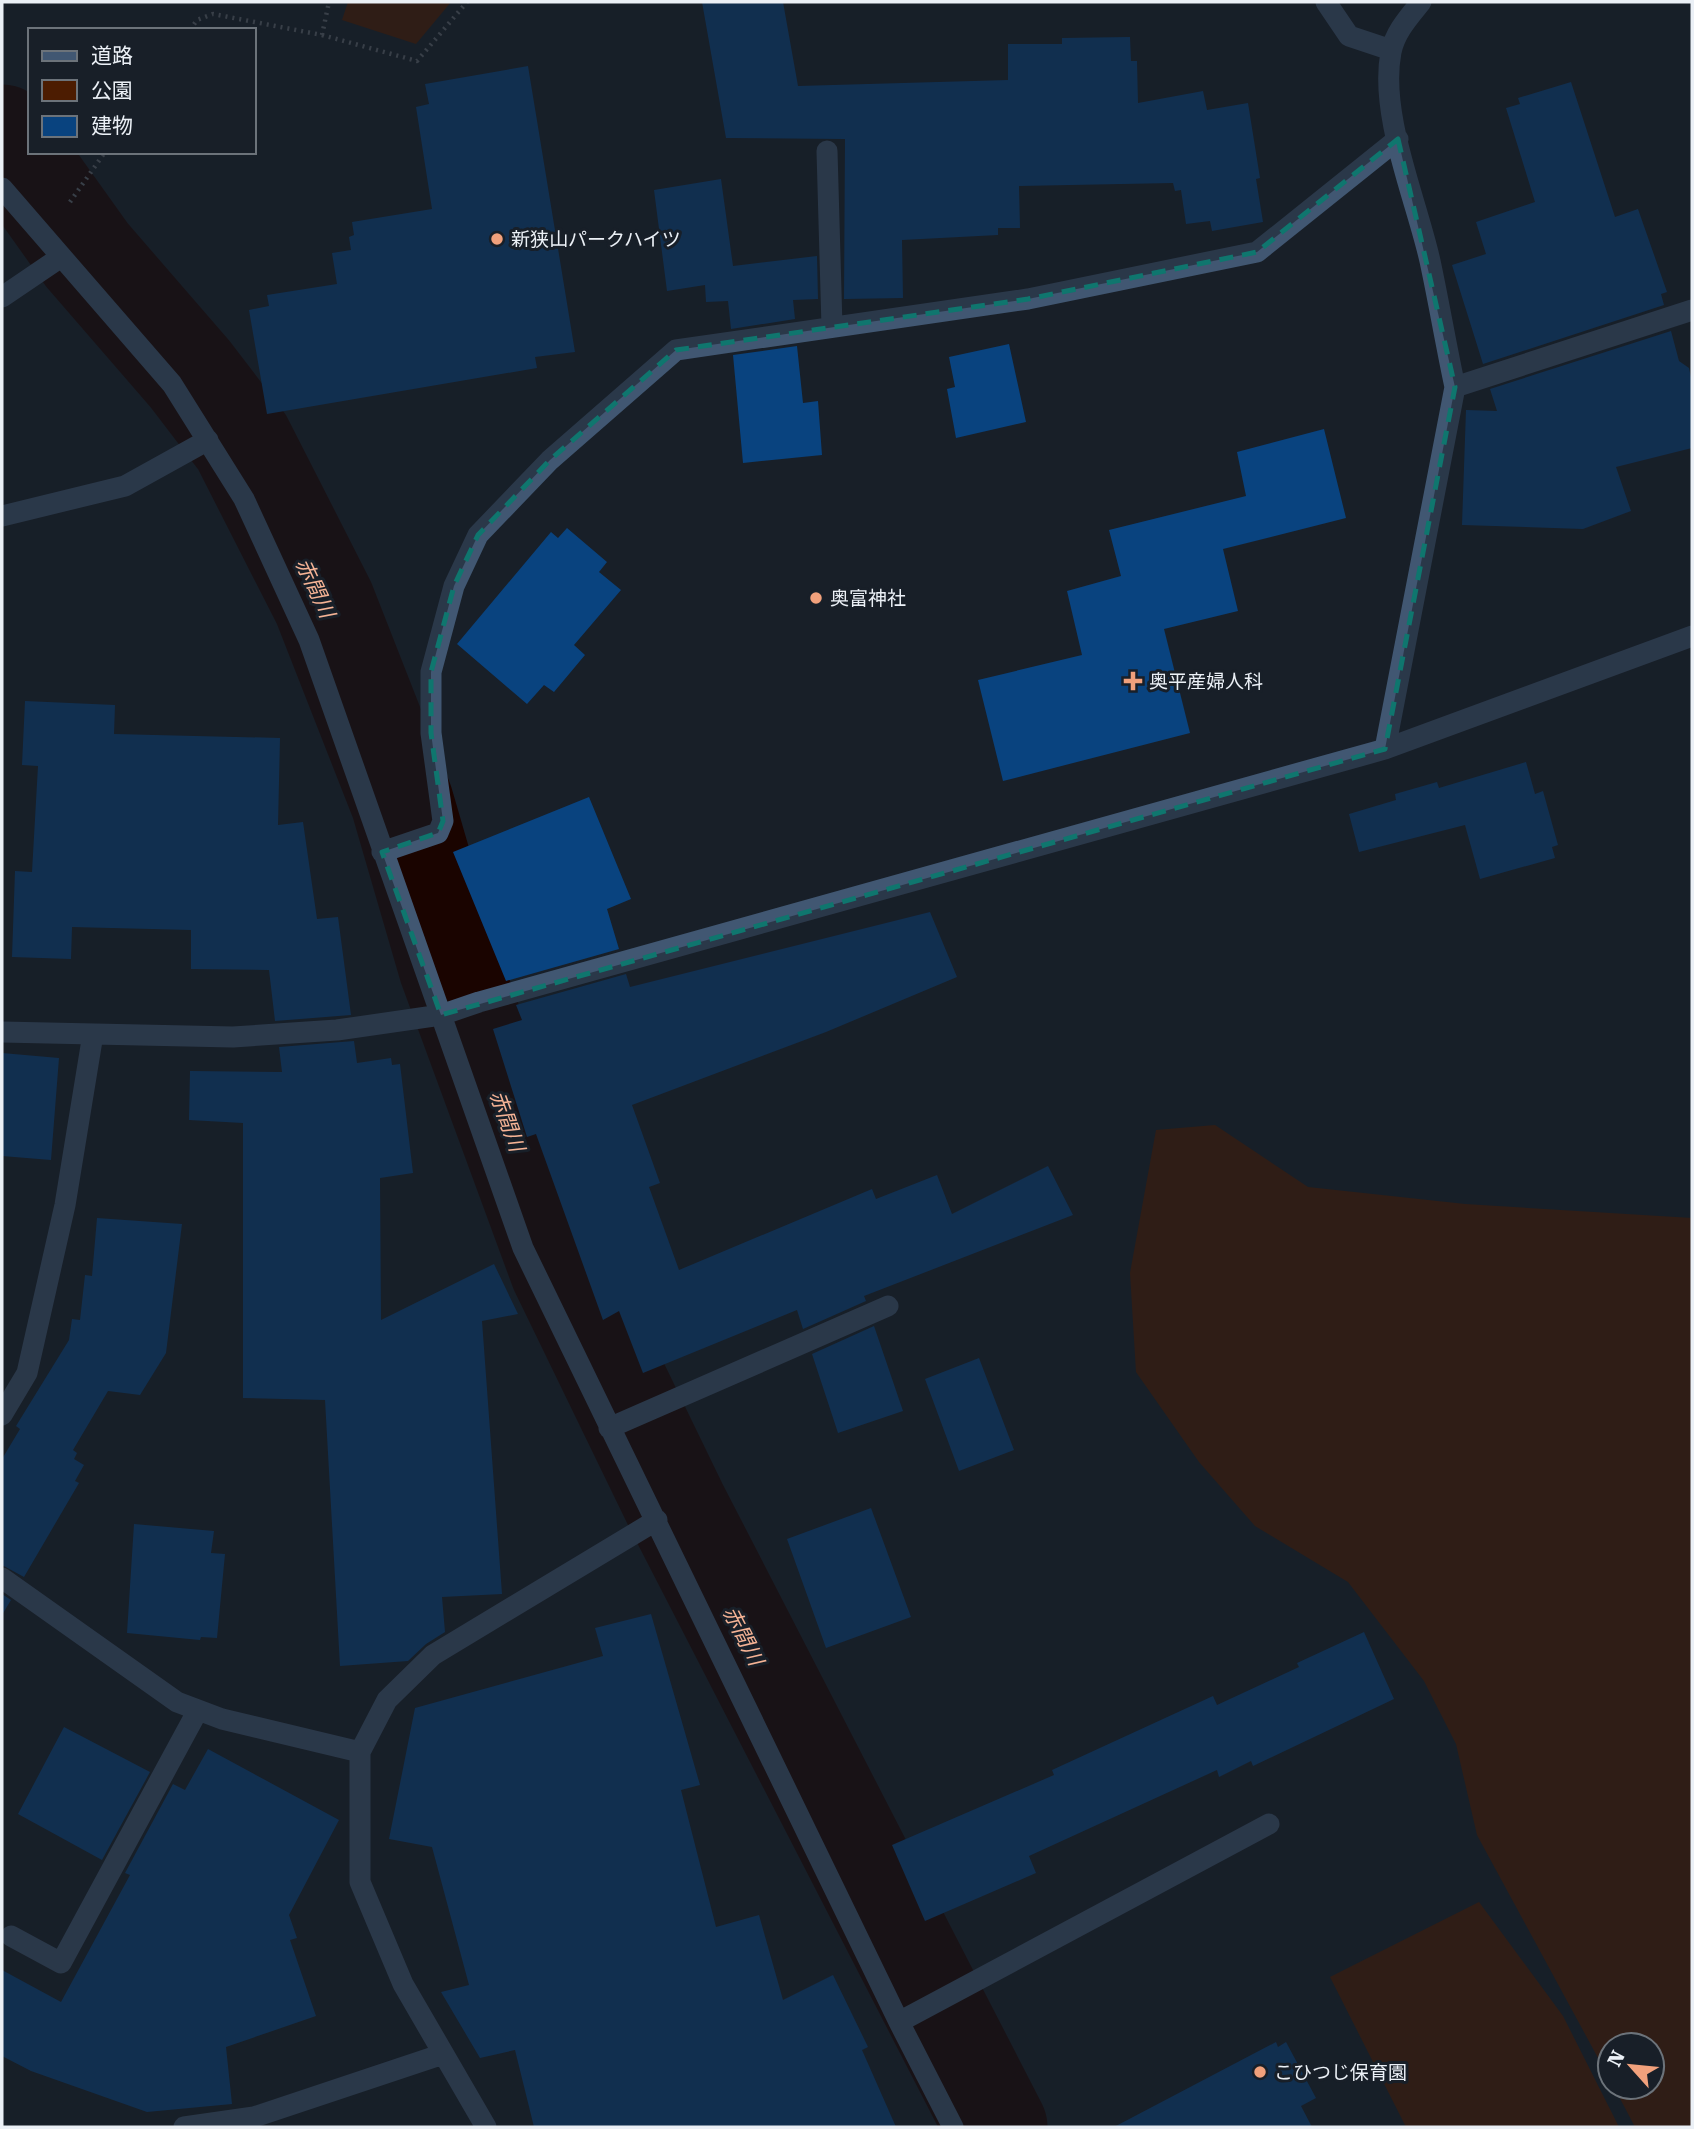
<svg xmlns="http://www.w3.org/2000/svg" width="1694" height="2129" viewBox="0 0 1694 2129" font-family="'Roboto Serif','Noto Sans JP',serif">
<rect width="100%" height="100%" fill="#181f28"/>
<path fill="#4c1c01" d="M 348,2 L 451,2 L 416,44 L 342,20 Z
M 1215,1125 L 1308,1187 L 1465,1204 L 1692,1218 L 1692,2127 L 1635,2127 L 1614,2087 L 1652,2087 L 1652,2045 L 1610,2045 L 1610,2080 L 1477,1835 L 1456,1744 L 1424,1681 L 1348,1582 L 1255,1526 L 1199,1462 L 1136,1372 L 1130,1273 L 1156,1130 Z
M 1479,1902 L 1563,2016 L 1619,2127 L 1406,2127 L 1330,1977 Z"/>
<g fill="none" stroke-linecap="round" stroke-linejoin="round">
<path stroke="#1a0400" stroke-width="103" d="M 2,136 L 87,255 L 190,374 L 242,442 L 324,603 L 402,802 L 450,967 L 561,1269 L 676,1506 L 996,2127"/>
</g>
<path fill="#09437f" d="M 702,2 L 783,2 L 798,86 L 1008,80 L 1008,44 L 1062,44 L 1062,38 L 1130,37 L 1131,61 L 1137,61 L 1138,103 L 1203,91 L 1207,110 L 1248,103 L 1260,178 L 1256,179 L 1263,222 L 1212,231 L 1210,221 L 1186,224 L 1181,190 L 1175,191 L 1173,183 L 1019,186 L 1020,228 L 998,228 L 998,235 L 902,240 L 903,298 L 844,299 L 845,139 L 726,138 Z
M 528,66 L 575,352 L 535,357 L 537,368 L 267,414 L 249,310 L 269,306 L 267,295 L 337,284 L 332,253 L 351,250 L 349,237 L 354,235 L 352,222 L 432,209 L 416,107 L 429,104 L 425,84 Z
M 1571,82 L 1615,217 L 1638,209 L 1667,292 L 1661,294 L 1664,305 L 1483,364 L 1452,265 L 1486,254 L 1476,222 L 1535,202 L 1506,108 L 1520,104 L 1518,98 Z
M 721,179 L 733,266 L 817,256 L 818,299 L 793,300 L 795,319 L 731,329 L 728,301 L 706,302 L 705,285 L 667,291 L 654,190 Z
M 1671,331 L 1679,361 L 1689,368 L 1692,382 L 1692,448 L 1616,467 L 1631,511 L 1583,529 L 1462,525 L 1466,410 L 1497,411 L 1490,389 Z
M 1009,344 L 1026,422 L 956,438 L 947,389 L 955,387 L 949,357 Z
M 797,346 L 803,403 L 818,401 L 822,455 L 743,463 L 733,355 Z
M 1324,429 L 1346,518 L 1223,549 L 1238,611 L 1164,629 L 1190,733 L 1003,781 L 978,680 L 1082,655 L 1067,591 L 1121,576 L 1109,530 L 1246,496 L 1237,452 Z
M 567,528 L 607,562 L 599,572 L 621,590 L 574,645 L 585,655 L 554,692 L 544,685 L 527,704 L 457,644 L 551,532 L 558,538 Z
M 25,701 L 115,705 L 114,734 L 280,738 L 278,825 L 303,822 L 317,919 L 338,917 L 351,1015 L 275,1021 L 269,970 L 191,969 L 191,930 L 72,927 L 71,959 L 12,957 L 15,871 L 32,872 L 38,766 L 22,765 Z
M 1526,762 L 1535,794 L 1543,791 L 1558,845 L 1552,847 L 1555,858 L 1480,879 L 1465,825 L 1359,852 L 1349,814 L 1396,800 L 1395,794 L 1437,782 L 1439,788 Z
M 589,797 L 631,899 L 607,909 L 619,949 L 506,981 L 453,852 Z
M 930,912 L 957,977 L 826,1032 L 632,1105 L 660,1183 L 649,1187 L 679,1270 L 872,1189 L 876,1199 L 937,1175 L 952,1214 L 1048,1166 L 1073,1215 L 864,1296 L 866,1301 L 803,1329 L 797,1310 L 643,1373 L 619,1311 L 603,1320 L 536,1134 L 527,1137 L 493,1029 L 522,1020 L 516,1005 L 626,974 L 630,987 Z
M 354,1041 L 357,1063 L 391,1058 L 392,1065 L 400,1064 L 413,1173 L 380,1178 L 381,1320 L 494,1264 L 518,1314 L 482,1321 L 502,1594 L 442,1597 L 445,1632 L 426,1644 L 408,1661 L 340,1666 L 325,1400 L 243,1398 L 243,1123 L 189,1120 L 190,1071 L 282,1072 L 279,1047 Z
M 2,1053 L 59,1058 L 51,1160 L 2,1156 Z
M 97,1218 L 182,1224 L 166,1353 L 140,1395 L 108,1391 L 73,1450 L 77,1453 L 74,1459 L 84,1465 L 75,1481 L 79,1483 L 24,1577 L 2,1565 L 2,1459 L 20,1429 L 16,1426 L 69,1340 L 72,1319 L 80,1320 L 85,1275 L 92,1276 Z
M 874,1326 L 903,1411 L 838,1433 L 812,1354 Z
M 979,1358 L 1014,1450 L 959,1471 L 925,1379 Z
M 871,1508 L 911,1617 L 826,1648 L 787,1539 Z
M 134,1524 L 214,1531 L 211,1553 L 225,1554 L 217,1638 L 201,1637 L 200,1640 L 127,1633 Z
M 2,1594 L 11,1600 L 2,1615 Z
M 651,1614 L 700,1785 L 681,1790 L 716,1927 L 759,1915 L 783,2000 L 833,1975 L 868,2047 L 862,2050 L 896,2127 L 534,2127 L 515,2050 L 480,2058 L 441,1992 L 469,1985 L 432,1847 L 389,1839 L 415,1708 L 603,1656 L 595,1628 Z
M 1364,1632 L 1394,1699 L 1253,1766 L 1251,1761 L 1219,1777 L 1217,1770 L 1029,1856 L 1036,1873 L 925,1921 L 892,1845 L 1054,1775 L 1052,1770 L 1213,1696 L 1217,1705 L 1299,1667 L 1297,1663 Z
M 64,1727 L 150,1772 L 102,1860 L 18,1814 Z
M 208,1749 L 339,1820 L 289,1915 L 297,1938 L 290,1940 L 316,2016 L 226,2047 L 232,2104 L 147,2112 L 31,2071 L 2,2056 L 2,1970 L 61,2002 L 130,1875 L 125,1873 L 173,1784 L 185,1790 Z
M 1276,2042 L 1278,2047 L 1286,2042 L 1316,2098 L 1301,2106 L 1312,2127 L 1114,2127 Z"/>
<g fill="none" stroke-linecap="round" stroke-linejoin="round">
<path stroke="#60676f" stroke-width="4.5" stroke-dasharray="2 5" stroke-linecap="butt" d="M 190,30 L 197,20 L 213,14 L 322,35 L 329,2
M 322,35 L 417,61 L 467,2
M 70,202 L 105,152"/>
<path stroke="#415772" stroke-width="21" d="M 1326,2 L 1349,36 L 1391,50
M 1421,2 C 1409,17 1395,32 1391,52 C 1379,115 1416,198 1430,261 C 1439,303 1446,345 1455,387 L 1692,310
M 827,151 L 832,327
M 2,188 L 172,384 L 244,499 L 309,640 L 523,1248 L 899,2022 L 953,2127
M 2,297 L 61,257
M 2,516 L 125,486 L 208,440
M 1385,749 L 1455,387
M 382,852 L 438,833 L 443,821 L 431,733 L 431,672 L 454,586 L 478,535 L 550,460 L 676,350 L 1028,299 L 1257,252 L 1398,139
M 2,1032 L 233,1037 L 337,1030 L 441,1015 L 479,1002 L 1385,749 L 1692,636
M 2,1415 L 27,1373 L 65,1205 L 93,1034
M 609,1428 L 888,1306
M 2,1578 L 177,1702 L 222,1719 L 360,1752
M 11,1936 L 61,1963 L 198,1710
M 899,2022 L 1269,1824
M 184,2127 L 254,2117 L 443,2054
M 486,2127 L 403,1984 L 360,1882 L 360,1752 L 387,1700 L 433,1655 L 657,1520"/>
</g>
<path d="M0 0H1694V2129H0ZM 1398,139 L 1455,387 L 1385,749 L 441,1015 L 382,852 L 438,833 L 443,821 L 431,733 L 431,672 L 454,586 L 478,535 L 550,460 L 676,350 L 1028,299 L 1257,252 Z" fill="#181f28" fill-opacity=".55" fill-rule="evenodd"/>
<path fill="none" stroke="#0f766e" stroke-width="5" stroke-dasharray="14 9" stroke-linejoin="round" d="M 1398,139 L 1455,387 L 1385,749 L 441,1015 L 382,852 L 438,833 L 443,821 L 431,733 L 431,672 L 454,586 L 478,535 L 550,460 L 676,350 L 1028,299 L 1257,252 Z"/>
<g fill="#f1a17c" stroke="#181f28" stroke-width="2.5">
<circle cx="497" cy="239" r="7"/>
<circle cx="816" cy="598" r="7"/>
<path d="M1129.5 670.5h7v7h7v7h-7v7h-7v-7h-7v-7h7z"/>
<circle cx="1260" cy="2072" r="7"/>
</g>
<g text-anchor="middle" stroke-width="6" stroke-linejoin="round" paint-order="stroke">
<g font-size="19" fill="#ebf0f6" stroke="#181f28" text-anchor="start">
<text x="511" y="246">新狭山パークハイツ</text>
<text x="830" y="605">奥富神社</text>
<text x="1149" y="688">奥平産婦人科</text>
<text x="1274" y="2079">こひつじ保育園</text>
</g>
<g font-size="21" font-style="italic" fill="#f5b395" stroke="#181f28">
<text transform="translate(315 588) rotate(65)" y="7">赤間川</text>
<text transform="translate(507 1121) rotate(70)" y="7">赤間川</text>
<text transform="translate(743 1636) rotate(63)" y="7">赤間川</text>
</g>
</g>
<rect width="1694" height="2129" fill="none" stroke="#ebf0f6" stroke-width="7"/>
<rect x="28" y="28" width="228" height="126" fill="#181f28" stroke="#6c737a" stroke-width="2"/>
<rect x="42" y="51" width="35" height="10" fill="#415772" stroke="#6c737a" stroke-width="2"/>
<text x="91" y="63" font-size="21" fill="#ebf0f6">道路</text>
<rect x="42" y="80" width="35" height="21" fill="#4c1c01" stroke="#6c737a" stroke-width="2"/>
<text x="91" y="98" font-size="21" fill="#ebf0f6">公園</text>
<rect x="42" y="116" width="35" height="21" fill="#09437f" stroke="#6c737a" stroke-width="2"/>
<text x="91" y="133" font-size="21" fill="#ebf0f6">建物</text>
<g transform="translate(1631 2066) rotate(297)"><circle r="33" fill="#181f28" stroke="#6c737a" stroke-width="2"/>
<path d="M0-5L12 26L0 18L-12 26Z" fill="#f1a17c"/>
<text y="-10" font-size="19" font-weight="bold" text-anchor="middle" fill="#ebf0f6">N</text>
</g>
</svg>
